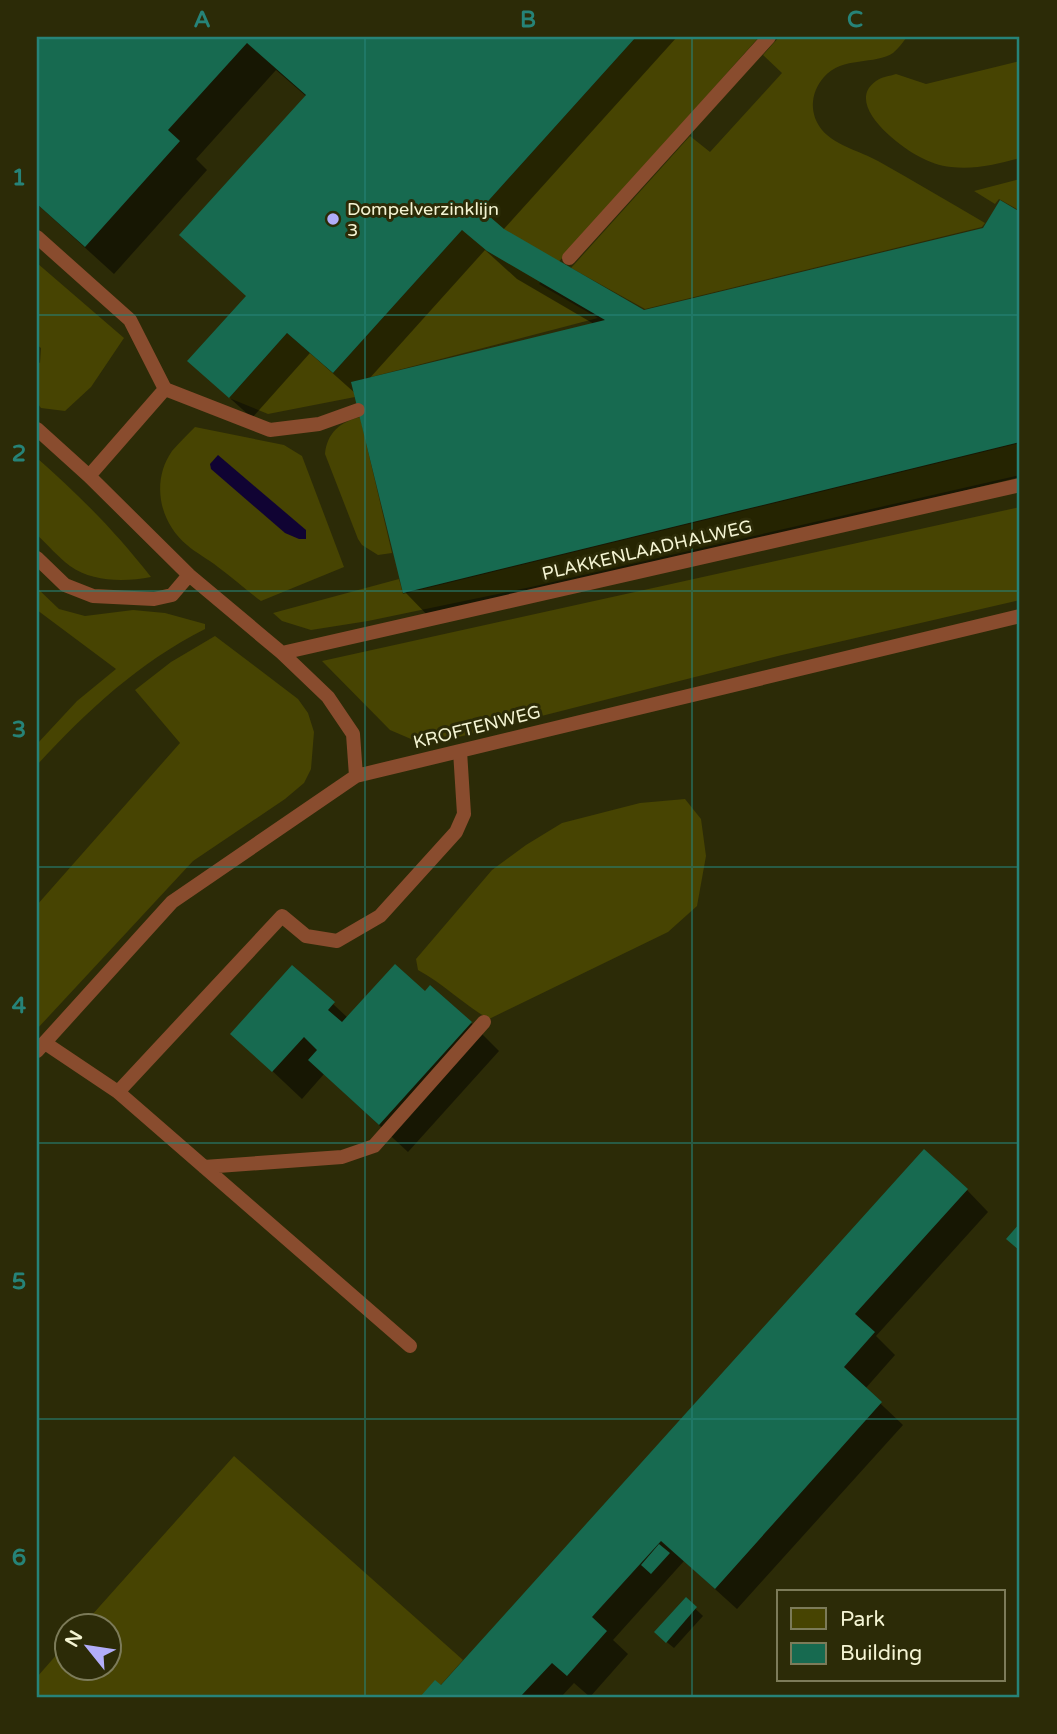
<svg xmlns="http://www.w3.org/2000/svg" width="1057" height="1734" viewBox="0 0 1057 1734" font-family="'Varela Round',sans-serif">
<rect width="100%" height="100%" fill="#2c2b07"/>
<path fill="#474402" d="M 636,37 L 759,37 L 539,284 L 598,318 L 352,382 L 355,397 L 268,414 L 229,398 L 287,333 L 333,373 Z
M 779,37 L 907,37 C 903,42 898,49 893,53 C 876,65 842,56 824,77 C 810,93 809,114 822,130 C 836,146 860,151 878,161 C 914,181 949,202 985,223 L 982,227 L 645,309 L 571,268 L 690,136 L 710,152 L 782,73 L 763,55 Z
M 1020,61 L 1020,158 C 997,164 975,170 951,167 C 940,166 929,162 920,157 C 900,147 843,104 876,81 C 881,77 890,76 896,74 L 926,84 Z
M 1020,179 L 1020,211 L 999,199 L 995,204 L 974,191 Z
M 37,263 L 124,338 L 91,387 L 65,411 L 41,408 L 37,403 L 37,361 L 40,363 L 41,348 L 37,345 Z
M 360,417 L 392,553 L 378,555 L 362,545 L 358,539 L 325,454 C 327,433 340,422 360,417 Z
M 195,427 L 284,445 L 302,456 L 344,567 L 261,601 C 246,590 233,578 218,567 C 208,559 196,553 187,545 C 159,522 151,481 172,451 C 179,443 187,435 195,427 Z
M 1020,443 L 1020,475 L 531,587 L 368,621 L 311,630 L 282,621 L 273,613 L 399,579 L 403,594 Z
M 37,458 C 80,496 115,531 151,577 C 125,582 92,582 70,566 C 58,557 48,545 37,535 Z
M 1020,507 L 1020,600 L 782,655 L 443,741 L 418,742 L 390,730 L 322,661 Z
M 37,588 L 59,609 L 85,616 L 133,610 L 165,613 L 205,624 L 205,629 C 138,663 87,711 37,765 L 37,744 L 77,701 L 116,669 L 37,610 Z
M 215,636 L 298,699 L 308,713 L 314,732 L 311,769 L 304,783 L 285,799 L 193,861 L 37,1029 L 37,905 L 180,743 L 135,690 L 171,662 Z
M 685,799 L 701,819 L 706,856 L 697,906 L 668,932 L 489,1019 C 464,1005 444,984 418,970 L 416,959 L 492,870 L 526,845 L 562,823 L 640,803 Z
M 234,1456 L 463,1660 L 430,1697 L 37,1697 L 37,1677 L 66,1644 L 66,1668 L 108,1668 L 108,1626 L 83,1625 Z"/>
<path fill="#100333" d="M 218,455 L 306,530 L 306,539 L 299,539 L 285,533 L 211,469 L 210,464 Z"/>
<path fill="#0007" fill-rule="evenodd" d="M 37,37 L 677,37 L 503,230 L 644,312 L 984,229 L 1000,203 L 1020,214 L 1020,477 L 433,621 L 405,592 L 356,394 L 310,353 L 252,418 L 212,382 L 247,297 L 307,97 L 276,70 L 196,159 L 207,170 L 114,274 L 37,204 ZM 485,250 L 517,279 L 594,324 L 369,379 Z
M 333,1004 L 348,1018 L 471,1023 L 499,1051 L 408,1152 L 324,1074 L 302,1099 L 233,1034 Z
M 967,1190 L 988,1212 L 876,1336 L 895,1355 L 865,1389 L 903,1425 L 737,1609 L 684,1561 L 613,1640 L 628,1654 L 590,1697 L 574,1683 L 561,1697 L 422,1697 L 436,1683 L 441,1687 Z
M 686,1600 L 703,1616 L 674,1648 L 663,1639 Z"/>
<path fill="#176a50" d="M 37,37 L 636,37 L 481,209 L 504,229 L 644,310 L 983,228 L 1000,200 L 1020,212 L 1020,442 L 403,593 L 351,382 L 605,320 L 487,251 L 462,230 L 333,373 L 287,333 L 229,398 L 187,361 L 246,296 L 179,235 L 306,95 L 247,43 L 168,130 L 180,141 L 85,247 L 37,204 Z
M 395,964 L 425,991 L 430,985 L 472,1022 L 379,1125 L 308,1060 L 317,1050 L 304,1037 L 272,1072 L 230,1034 L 292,965 L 335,1002 L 328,1010 L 342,1022 Z
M 924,1149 L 968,1189 L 855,1314 L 875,1332 L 844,1367 L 882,1402 L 715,1589 L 661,1541 L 592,1617 L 607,1631 L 567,1676 L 552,1663 L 520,1697 L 420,1697 L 435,1680 L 441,1685 Z
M 1020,1223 L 1020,1248 L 1019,1250 L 1006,1239 Z
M 659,1544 L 670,1553 L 651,1574 L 641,1565 Z
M 686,1597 L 697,1607 L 666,1643 L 654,1632 Z"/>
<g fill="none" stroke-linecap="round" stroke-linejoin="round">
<path stroke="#894c2e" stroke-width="14" d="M 37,237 L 130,320 L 165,389
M 569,258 L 769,37
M 37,429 L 89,476 L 189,575 L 282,653 L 328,697 L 353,734 L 356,776
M 89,476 L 165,389 L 270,430 L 319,424 L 358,410
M 37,558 L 65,585 L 93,596 L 154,599 L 172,595 L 189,575
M 282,653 L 1020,485
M 45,1043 L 118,1092 L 410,1346
M 37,1051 L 172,902 L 356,776 L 1020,616
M 118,1092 L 282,916 L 306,936 L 337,941 L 380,916 L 456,832 L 464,814 L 460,751
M 204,1167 L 342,1157 L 374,1146 L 484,1022"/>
</g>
<path fill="none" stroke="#268378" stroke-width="2" stroke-opacity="0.55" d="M 365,37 L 365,1697M 692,37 L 692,1697M 37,315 L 1020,315M 37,591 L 1020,591M 37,867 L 1020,867M 37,1143 L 1020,1143M 37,1419 L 1020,1419"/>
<circle fill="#b2adf9" stroke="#2c2b07" stroke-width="2.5" cx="333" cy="219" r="7"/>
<g text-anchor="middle" stroke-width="6" stroke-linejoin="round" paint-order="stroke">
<g font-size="18" fill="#f4f4d3" stroke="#2c2b07" text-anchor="start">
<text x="347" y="215">Dompelverzinklijn<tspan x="347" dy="21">3</tspan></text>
</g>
<g font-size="18" fill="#f4f4d3" stroke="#2c2b07">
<text transform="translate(647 550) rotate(-13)" y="6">PLAKKENLAADHALWEG</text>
<text transform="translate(477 727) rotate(-14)" y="6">KROFTENWEG</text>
</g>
</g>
<rect width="1057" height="1734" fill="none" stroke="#2c2b07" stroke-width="77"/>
<rect x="777" y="1590" width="228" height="91" fill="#2c2b07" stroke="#7c7b59" stroke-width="2"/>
<rect x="791" y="1608" width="35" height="21" fill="#474402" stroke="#7c7b59" stroke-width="2"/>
<text x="840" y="1626" font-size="21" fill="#f4f4d3">Park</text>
<rect x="791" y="1643" width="35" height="21" fill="#176a50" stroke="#7c7b59" stroke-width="2"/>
<text x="840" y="1660" font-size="21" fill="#f4f4d3">Building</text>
<g transform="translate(88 1647) rotate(300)"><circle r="33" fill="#2c2b07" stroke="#7c7b59" stroke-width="2"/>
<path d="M0-5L12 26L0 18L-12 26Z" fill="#b2adf9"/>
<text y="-10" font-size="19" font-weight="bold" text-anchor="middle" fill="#f4f4d3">N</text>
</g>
<rect x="38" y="38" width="980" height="1658" fill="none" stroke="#268378" stroke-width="2.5"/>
<g font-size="23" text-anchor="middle" font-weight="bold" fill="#268378">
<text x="202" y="27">A</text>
<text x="528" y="27">B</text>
<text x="855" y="27">C</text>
<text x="19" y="185">1</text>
<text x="19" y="461">2</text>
<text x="19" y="737">3</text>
<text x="19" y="1013">4</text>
<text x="19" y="1289">5</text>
<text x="19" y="1565">6</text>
</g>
</svg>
